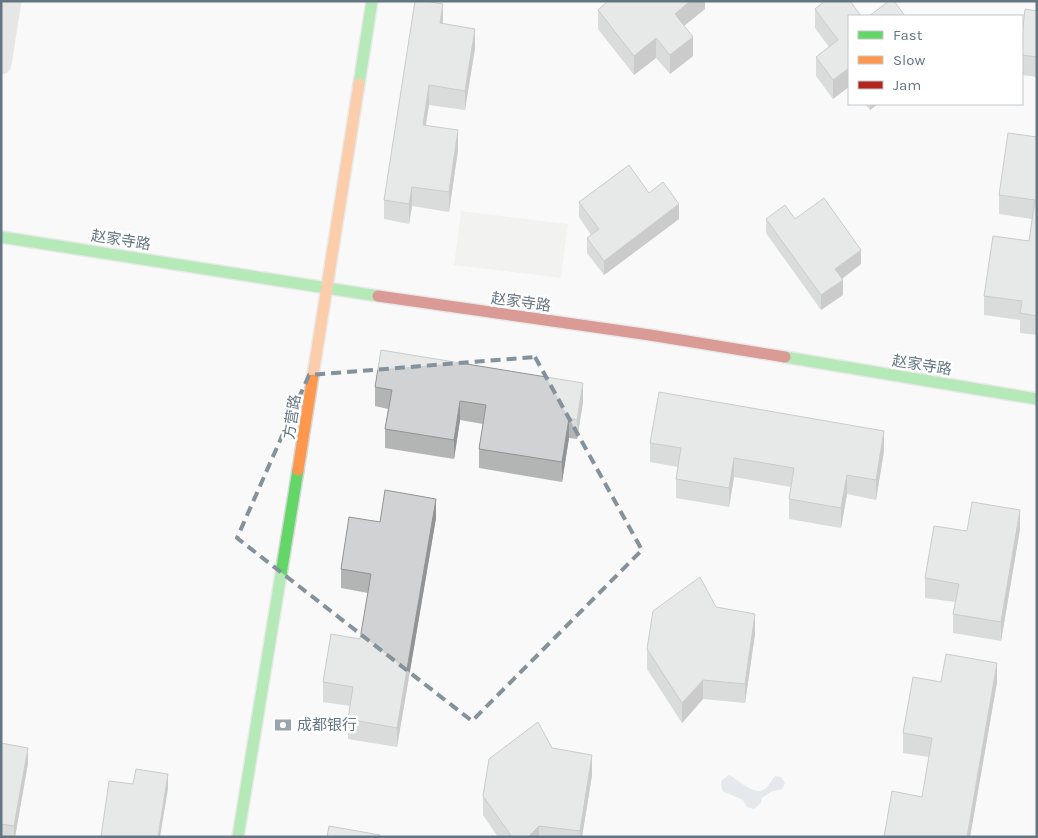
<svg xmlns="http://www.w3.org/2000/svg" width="1038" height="838" viewBox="0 0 1038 838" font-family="Karla,'Noto Sans SC',sans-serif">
<rect width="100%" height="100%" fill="#f9f9f9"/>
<path fill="#e8ebe6" d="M 461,211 L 568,224 L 561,278 L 454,265 Z"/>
<path fill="#ced6d9" d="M 729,775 C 740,780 756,800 768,786 C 771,782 772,779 775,776 L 781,777 L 785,783 L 782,789 L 771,792 L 762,798 L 761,803 L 754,809 L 747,807 L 743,800 L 722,791 L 721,781 Z"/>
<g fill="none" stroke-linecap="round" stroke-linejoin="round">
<g stroke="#d5d6d7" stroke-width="14">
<path id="fast" d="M 359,84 L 372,1
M 1,237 L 378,296
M 785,357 L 1037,399
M 238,837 L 298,470"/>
</g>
<g stroke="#d5d6d7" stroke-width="14">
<path id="slow" d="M 298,470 L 359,84"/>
</g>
<g stroke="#d5d6d7" stroke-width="14">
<path id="jam" d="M 378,296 L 650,335 L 785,357"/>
</g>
<path stroke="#cecfd0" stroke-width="21" d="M 1,64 L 11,1"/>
<use href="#fast" stroke="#63d668" stroke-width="11"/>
<use href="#slow" stroke="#ff974d" stroke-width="11"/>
<use href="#jam" stroke="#b3261e" stroke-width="11"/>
</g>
<path fill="#b3b5b5" d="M 705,1 L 705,9 L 684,26 L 693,56 L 670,74 L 656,58 L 634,75 L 598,29 L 598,10 Z
M 850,1 L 833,99 L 816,76 L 816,57 L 829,47 L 815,28 L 815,9 Z
M 1037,11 L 1037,77 L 1022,75 L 1022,36 Z
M 443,24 L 475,48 L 465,110 L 429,105 L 425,125 L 458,150 L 449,212 L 412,206 L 409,224 L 384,219 L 384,200 Z
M 865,104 L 878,104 L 870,110 Z
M 1037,137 L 1037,335 L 1020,333 L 1020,320 L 984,315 L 984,296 L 1029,241 L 1032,219 L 999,214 L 999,195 Z
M 649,193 L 679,219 L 604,275 L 587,253 L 587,238 L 591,235 L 579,217 L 579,202 Z
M 766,219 L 795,219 L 861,264 L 842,279 L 843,295 L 821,310 L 766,233 Z
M 375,387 L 583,402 L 577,439 L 569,438 L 562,482 L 479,468 L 479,449 L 483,424 L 460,420 L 454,459 L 385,448 L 385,429 L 388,409 L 375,406 Z
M 650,443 L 884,451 L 876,500 L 847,494 L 841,528 L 789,519 L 789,499 L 791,487 L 734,477 L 729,507 L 676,498 L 676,479 L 678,467 L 650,462 Z
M 436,518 L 397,747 L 348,739 L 348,719 L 350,706 L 323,702 L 323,682 L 360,639 L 368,593 L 341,588 L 341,569 L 380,522 Z
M 1020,529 L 1001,641 L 953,633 L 953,614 L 955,602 L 925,598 L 925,578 Z
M 716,607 L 755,634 L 745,703 L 703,699 L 682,723 L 647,669 L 647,649 Z
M 941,682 L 997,682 L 970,837 L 884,837 L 922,797 L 929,757 L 903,753 L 903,733 Z
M 1,743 L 28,763 L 15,837 L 1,837 Z
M 552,748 L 592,775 L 582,837 L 498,837 L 483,815 L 483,796 Z"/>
<path fill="#929394" d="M 690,1 L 705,1 L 705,9 L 675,33 L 675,14 Z
M 443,4 L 443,23 L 440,43 L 440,23 Z
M 475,29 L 475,48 L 465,110 L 465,91 Z
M 693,37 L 693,56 L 670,74 L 670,55 Z
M 656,38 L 656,58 L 634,75 L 634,56 Z
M 849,68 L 849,87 L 833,99 L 833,80 Z
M 429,85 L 429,105 L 423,144 L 423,125 Z
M 870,104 L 878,104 L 870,110 Z
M 458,130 L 458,150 L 449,212 L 449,192 Z
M 412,187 L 412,206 L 409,224 L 409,204 Z
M 679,204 L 679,219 L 604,275 L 604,261 Z
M 861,250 L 861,264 L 835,284 L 835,269 Z
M 843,280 L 843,295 L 821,310 L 821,295 Z
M 583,383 L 583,402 L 577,439 L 577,420 Z
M 460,401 L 460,420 L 454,459 L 454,440 Z
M 569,418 L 569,438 L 562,482 L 562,462 Z
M 884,431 L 884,451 L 876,500 L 876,480 Z
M 734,458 L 734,477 L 729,507 L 729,488 Z
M 847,475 L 847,494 L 841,528 L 841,508 Z
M 436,499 L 436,518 L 397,747 L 397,728 Z
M 1020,510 L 1020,529 L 1001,641 L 1001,622 Z
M 755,614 L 755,634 L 745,703 L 745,684 Z
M 997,663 L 997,682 L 970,837 L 967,837 Z
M 703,680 L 703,699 L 682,723 L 682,703 Z
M 28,748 L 28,763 L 15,837 L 14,837 L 14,826 Z
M 592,755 L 592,775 L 582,837 L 580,837 L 580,831 Z
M 168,774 L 168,789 L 160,837 L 158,837 Z
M 539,826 L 539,837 L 528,837 Z"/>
<path fill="#d0d2d3" stroke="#929394" d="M 415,1 L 426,1 L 443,4 L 440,23 L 475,29 L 465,91 L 429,85 L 423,125 L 458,130 L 449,192 L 412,187 L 409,204 L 384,200 Z
M 608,1 L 690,1 L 675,14 L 693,37 L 670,55 L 656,38 L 634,56 L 598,10 Z
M 825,1 L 850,1 L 861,16 L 849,16 L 849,68 L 833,80 L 816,57 L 838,40 L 815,9 Z
M 889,1 L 894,1 L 905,16 L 869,16 Z
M 1025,9 L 1037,11 L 1037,57 L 1022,55 L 1022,36 Z
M 1008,133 L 1037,137 L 1037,316 L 1020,313 L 1022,301 L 984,296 L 993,236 L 1029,241 L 1035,200 L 999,195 Z
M 629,165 L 649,193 L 663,182 L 679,204 L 604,261 L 587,238 L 599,229 L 579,202 Z
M 824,198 L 861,250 L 835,269 L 843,280 L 821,295 L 766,219 L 785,205 L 795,219 Z
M 381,350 L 583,383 L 577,420 L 569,418 L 562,462 L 479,449 L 486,405 L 460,401 L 454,440 L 385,429 L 392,390 L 375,387 Z
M 659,392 L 884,431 L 876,480 L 847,475 L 841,508 L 789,499 L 794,468 L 734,458 L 729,488 L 676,479 L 681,448 L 650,443 Z
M 385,490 L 436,499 L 397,728 L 348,719 L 353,687 L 323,682 L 331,634 L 360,639 L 371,574 L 341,569 L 349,517 L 380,522 Z
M 972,502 L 1020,510 L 1001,622 L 953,614 L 959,584 L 925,578 L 934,526 L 967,531 Z
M 700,577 L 716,607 L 755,614 L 745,684 L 703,680 L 682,703 L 647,649 L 653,611 Z
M 946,654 L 997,663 L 967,837 L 884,837 L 892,791 L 922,797 L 932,738 L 903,733 L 913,677 L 941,682 Z
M 538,722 L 552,748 L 592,755 L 580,831 L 539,826 L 528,837 L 512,837 L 483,796 L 489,759 Z
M 1,743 L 28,748 L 14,826 L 1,824 Z
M 136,769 L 168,774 L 158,837 L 101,837 L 109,781 L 133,784 Z
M 329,826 L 380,835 L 379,837 L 327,837 Z"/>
<path d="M0 0H1038V838H0ZM 535,357 L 642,550 L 472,721 L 237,538 L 309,375 Z" fill="#f9f9f9" fill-opacity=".55" fill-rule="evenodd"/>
<path fill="none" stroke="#84929c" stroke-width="4" stroke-dasharray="10 6" stroke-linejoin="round" d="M 535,357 L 642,550 L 472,721 L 237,538 L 309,375 Z"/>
<defs>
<g id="bank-bare" transform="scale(1.35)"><path d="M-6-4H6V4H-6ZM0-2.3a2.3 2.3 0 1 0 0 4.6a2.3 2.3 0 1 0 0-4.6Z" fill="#99a4ac" stroke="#fff" stroke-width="2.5" paint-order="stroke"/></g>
</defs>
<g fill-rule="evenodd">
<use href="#bank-bare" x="283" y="725"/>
</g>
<g text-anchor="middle" stroke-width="5" stroke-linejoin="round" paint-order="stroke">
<g font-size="15" fill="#657683" stroke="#fff">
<text transform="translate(121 240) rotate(9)" y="5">赵家寺路</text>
<text transform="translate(521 302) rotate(8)" y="5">赵家寺路</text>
<text transform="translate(922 365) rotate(9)" y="5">赵家寺路</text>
<text transform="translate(292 417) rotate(-81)" y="5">方营路</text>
</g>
<g font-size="15" fill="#657683" stroke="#fff" text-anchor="start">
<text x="297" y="730">成都银行</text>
</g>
</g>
<rect width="1038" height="838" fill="none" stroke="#657683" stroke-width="5"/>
<rect x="848" y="15" width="175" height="90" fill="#ffffff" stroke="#c1c8cd"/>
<rect x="858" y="31" width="25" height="8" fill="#63d668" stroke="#c1c8cd"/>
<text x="893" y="40" font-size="15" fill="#657683">Fast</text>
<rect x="858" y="56" width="25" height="8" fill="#ff974d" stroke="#c1c8cd"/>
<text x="893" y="65" font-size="15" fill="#657683">Slow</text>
<rect x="858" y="81" width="25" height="8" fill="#b3261e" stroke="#c1c8cd"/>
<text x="893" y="90" font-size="15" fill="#657683">Jam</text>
</svg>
